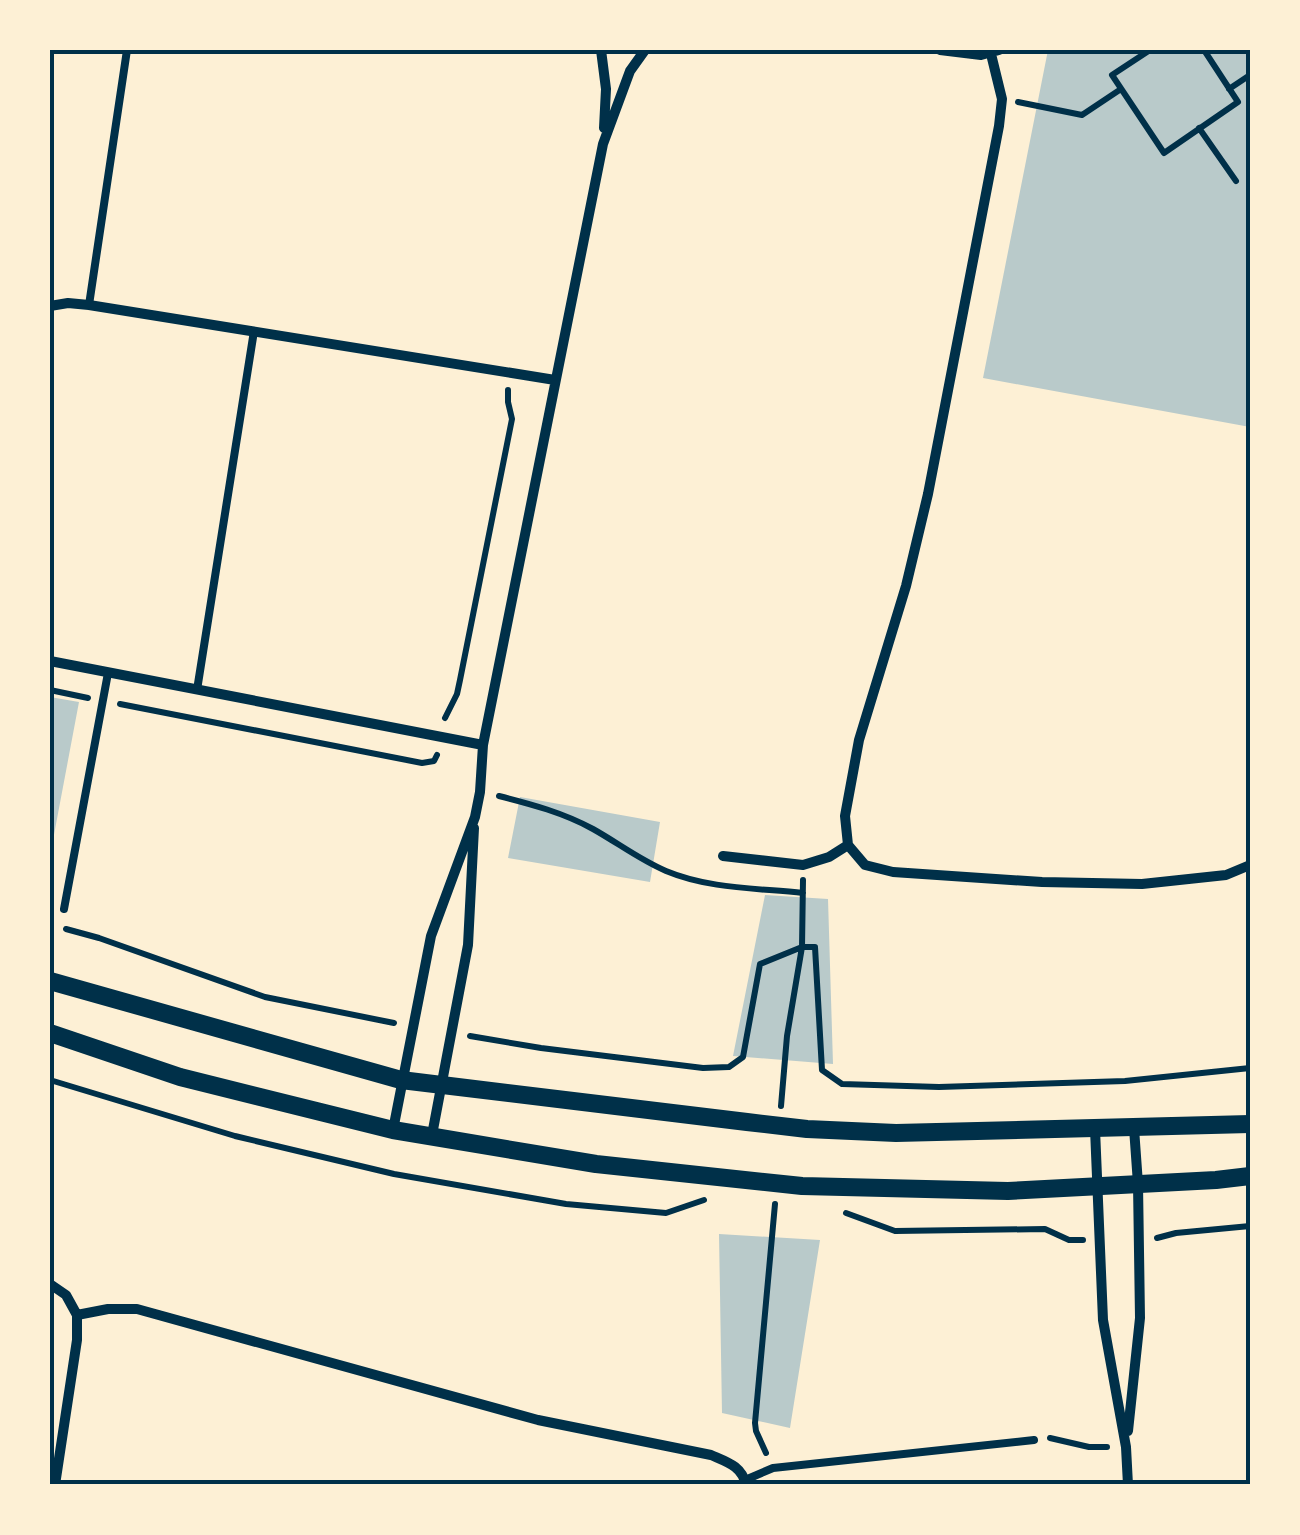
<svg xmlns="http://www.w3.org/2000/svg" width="1300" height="1535" viewBox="0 0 1300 1535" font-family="Manrope,sans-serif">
<rect width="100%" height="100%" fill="#fdf0d5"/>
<path fill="#b9caca" d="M 1048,50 L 1250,50 L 1250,427 L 983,378 Z
M 50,697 L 79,702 L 50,856 Z
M 520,797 L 660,822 L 650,882 L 508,858 Z
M 765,895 L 828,899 L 833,1064 L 733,1056 Z
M 719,1234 L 820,1240 L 790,1428 L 722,1413 Z"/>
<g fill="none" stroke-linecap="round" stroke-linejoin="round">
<path stroke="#003049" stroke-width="6" d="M 1150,50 L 1112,75 L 1164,153 L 1238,102 L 1204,50
M 1229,89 L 1250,75
M 1018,102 L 1082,115 L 1121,89
M 1199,128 L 1236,181
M 50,690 L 88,698
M 120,704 L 422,763 L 434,761 L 437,755
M 445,718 L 457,694 L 460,680 L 512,419 L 508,402 L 508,390
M 499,796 C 531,804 564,813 593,829 C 618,843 640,860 666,871 C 709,889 757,888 803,893
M 66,929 L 99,938 L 265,997 L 394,1023
M 470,1036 L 541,1048 L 703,1068 L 729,1067 L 743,1057 L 760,964 L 802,947 L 815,947 L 822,1070 L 842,1084 L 939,1087 L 1125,1081 L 1250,1068
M 50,1080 L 235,1136 L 394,1174 L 566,1204 L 666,1213 L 704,1200
M 781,1106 L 787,1036 L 802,947 L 803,880
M 846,1213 L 895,1231 L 1045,1229 L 1069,1240 L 1083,1240
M 1157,1238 L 1176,1233 L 1250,1226
M 1050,1438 L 1089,1447 L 1107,1447
M 766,1453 L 756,1431 L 755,1423 L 775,1204"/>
<path stroke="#003049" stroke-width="8" d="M 89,305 L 127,50
M 197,690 L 254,331
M 64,909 L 108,673
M 745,1480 L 773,1468 L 1034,1440"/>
<path stroke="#003049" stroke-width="10" d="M 601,50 L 606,89 L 604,128
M 940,50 L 981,55 L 999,50
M 991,54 L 1002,99 L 999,126 L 928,494 L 906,586 L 859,740 L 845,816 L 848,845 L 865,865 L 893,872 L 1042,882 L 1142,884 L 1226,875 L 1250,865
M 50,306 L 68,303 L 89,305 L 555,380
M 50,661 L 483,745
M 723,856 L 803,865 L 829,857 L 848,845
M 1095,1129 L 1103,1320 L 1126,1447 L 1128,1485
M 393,1130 L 431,936 L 475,817 L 480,792 L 483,745 L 603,144 L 630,71 L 645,50
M 432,1135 L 468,945 L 474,828
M 50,1284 L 66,1295 L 77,1315 L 77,1340 L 55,1485
M 77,1315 L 108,1309 L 137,1309 L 538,1420 L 711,1455 C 727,1462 742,1466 746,1485
M 1128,1431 L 1140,1318 L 1138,1184 L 1134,1128"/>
<path stroke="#003049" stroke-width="18" d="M 50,981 L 401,1080 L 747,1122 L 807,1129 L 896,1133 L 1250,1124
M 50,1033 L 180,1077 L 393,1130 L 596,1164 L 802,1186 L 1008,1191 L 1216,1180 L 1250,1176"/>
</g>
<rect width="1300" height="1535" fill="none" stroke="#fdf0d5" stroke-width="105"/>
<rect x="52" y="52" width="1196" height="1430" fill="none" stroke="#003049" stroke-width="4"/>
</svg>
